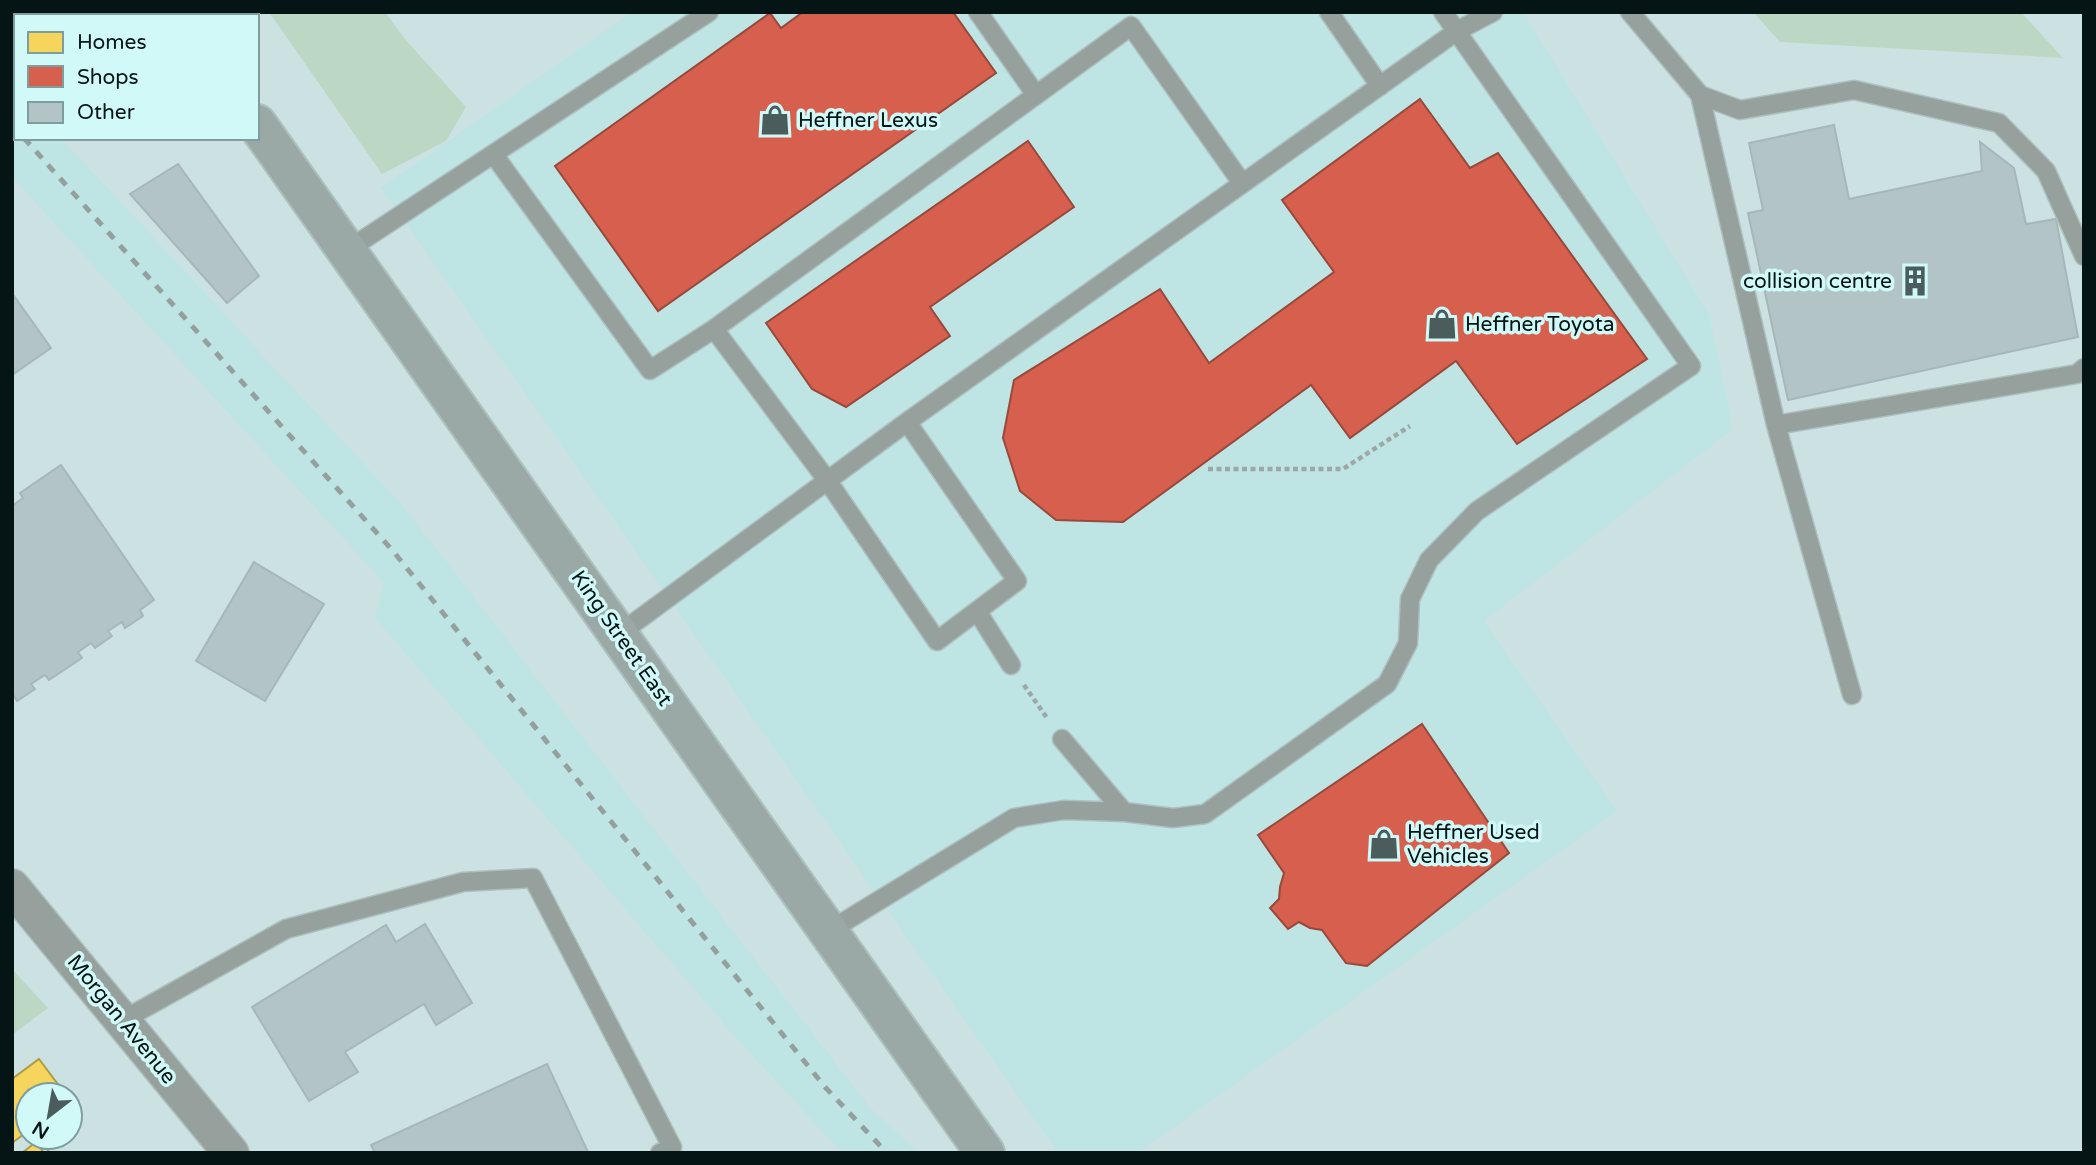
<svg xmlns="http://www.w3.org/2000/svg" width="2096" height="1165" viewBox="0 0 2096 1165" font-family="'Varela Round',sans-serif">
<rect width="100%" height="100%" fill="#cce2e2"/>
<path fill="#bee4e3" d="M 632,12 L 1523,12 L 1709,314 L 1733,429 L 1484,621 L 1617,811 L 1138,1153 L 1058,1153 L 381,188 Z
M 12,86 L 16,90 L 16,138 L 61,138 L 404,507 L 869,1106 L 918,1153 L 842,1153 L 731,1032 L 375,618 L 384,583 L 12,177 Z"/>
<path fill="#bcd8c4" d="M 269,12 L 385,12 L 405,39 L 466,107 L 446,141 L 382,174 Z
M 1753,12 L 2021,12 L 2063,58 L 1780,42 Z
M 12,969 L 48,1008 L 12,1035 Z"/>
<path fill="#f6d55c" stroke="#ae9b46" stroke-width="2" d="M 39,1059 L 66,1095 L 28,1095 L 28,1131 L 12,1143 L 12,1079 Z
M 45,1137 L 67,1137 L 67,1138 L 48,1150 L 41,1139 Z
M 36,1142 L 44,1153 L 22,1153 Z"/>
<path fill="#d6604d" stroke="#97493c" stroke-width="2" d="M 803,12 L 953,12 L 996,73 L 658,311 L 555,166 L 770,13 L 781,28 Z
M 1420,99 L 1470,168 L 1498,153 L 1647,359 L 1517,444 L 1456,361 L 1350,438 L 1311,385 L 1123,522 L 1056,520 L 1020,491 L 1003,438 L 1014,380 L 1160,289 L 1209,363 L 1334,272 L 1282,200 Z
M 1028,141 L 1074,207 L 930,307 L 950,336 L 846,407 L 812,389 L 766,323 Z
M 1422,724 L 1509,853 L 1367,966 L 1346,963 L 1322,930 L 1310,928 L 1299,922 L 1288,929 L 1270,908 L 1279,899 L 1280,887 L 1284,873 L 1258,835 Z"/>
<path fill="#b3c4c6" stroke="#a6b7b9" stroke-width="2" d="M 1834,125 L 1849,199 L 1982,171 L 1980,142 L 2014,168 L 2026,224 L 2056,219 L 2078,337 L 1788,400 L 1748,213 L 1763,210 L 1749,143 Z
M 178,164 L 259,276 L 227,303 L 130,194 Z
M 12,293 L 51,348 L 12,375 Z
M 61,465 L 154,600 L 140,610 L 143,616 L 125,628 L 122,622 L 108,631 L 112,636 L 95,648 L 91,643 L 78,652 L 82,658 L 49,680 L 45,675 L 31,684 L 35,689 L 17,701 L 14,696 L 12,697 L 12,506 L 23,498 L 20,493 Z
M 254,562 L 324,604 L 265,701 L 196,661 Z
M 425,924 L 472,1003 L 436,1025 L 424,1004 L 345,1052 L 358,1072 L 309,1101 L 252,1007 L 386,925 L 396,942 Z
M 547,1064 L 588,1152 L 375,1153 L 371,1145 Z"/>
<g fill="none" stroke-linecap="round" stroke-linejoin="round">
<g stroke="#aebfbf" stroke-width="21">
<path id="lane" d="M 978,12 L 1036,95
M 1329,12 L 1380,86
M 1630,12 L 1700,95 L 1776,425
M 1700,95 L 1740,110 L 1854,90 L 1999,123 L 2046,171 L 2084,256
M 494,155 L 650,370 L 714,329 L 1131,26 L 1242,183
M 346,251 L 709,12
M 714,329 L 827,480 L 937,641 L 1017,581 L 907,422
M 977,611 L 1011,665
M 619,634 L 907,422 L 1457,31 L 1493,12
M 1852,695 L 1776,425 L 2077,374 L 2084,368
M 1062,739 L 1124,812
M 829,931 L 1014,818 L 1064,810 L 1124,812 L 1173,818 L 1205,814 L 1387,684 L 1408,643 L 1410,599 L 1429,560 L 1477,511 L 1691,366 L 1443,12
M 123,1020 L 286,929 L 463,882 L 533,878 L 672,1147 L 660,1153"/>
</g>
<g stroke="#aebfbf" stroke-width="38">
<path id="street" d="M 12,887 L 231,1153"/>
</g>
<g stroke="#aebfbf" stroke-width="42">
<path id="secondary" d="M 178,12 L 180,16
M 257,124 L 985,1153"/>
</g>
<path stroke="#9ca8a6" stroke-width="4.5" stroke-dasharray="5 3.5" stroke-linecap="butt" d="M 1208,469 L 1343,469 L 1410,426
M 1024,685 L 1047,718"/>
<use href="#lane" stroke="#96a09d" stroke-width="18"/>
<use href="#street" stroke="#96a09d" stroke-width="35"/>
<use href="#secondary" stroke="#9aa9a6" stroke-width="38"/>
<path stroke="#94a09e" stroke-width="5" stroke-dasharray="9 9" stroke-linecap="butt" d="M 12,125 L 16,129
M 24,138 L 393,551 L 825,1087 L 887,1153"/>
</g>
<defs>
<g id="shop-bare" transform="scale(2.415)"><path d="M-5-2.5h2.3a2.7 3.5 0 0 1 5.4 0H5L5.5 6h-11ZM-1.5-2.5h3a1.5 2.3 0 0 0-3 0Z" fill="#4b5c5c" stroke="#d0f9f8" stroke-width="2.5" paint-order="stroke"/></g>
<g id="building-bare" transform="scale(2.415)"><path d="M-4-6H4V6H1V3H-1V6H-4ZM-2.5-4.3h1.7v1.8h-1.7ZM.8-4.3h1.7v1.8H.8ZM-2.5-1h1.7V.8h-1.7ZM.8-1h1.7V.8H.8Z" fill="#4b5c5c" stroke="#d0f9f8" stroke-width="2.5" paint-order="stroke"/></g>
</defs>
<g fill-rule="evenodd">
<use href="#shop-bare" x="775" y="120"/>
<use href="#building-bare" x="1915" y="281"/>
<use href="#shop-bare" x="1442" y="324"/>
<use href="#shop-bare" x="1384" y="844"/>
</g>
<g text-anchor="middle" stroke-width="7" stroke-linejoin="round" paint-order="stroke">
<g font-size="21" fill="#051414" stroke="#d0f9f8" text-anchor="start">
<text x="798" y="127">Heffner Lexus</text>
<text x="1892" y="288" text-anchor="end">collision centre</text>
<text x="1465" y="331">Heffner Toyota</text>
<text x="1407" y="839">Heffner Used<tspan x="1407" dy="24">Vehicles</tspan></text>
</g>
<g font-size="21" fill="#051414" stroke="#d0f9f8">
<text transform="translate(622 638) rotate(55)" y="7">King Street East</text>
<text transform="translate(122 1019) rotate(51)" y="7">Morgan Avenue</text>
</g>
</g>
<rect width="2096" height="1165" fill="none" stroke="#051414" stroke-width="28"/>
<rect x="14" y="14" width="245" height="126" fill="#d0f9f8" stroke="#7f9d9d" stroke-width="2"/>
<rect x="28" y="32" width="35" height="21" fill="#f6d55c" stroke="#7f9d9d" stroke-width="2"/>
<text x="77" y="49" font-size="21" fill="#051414">Homes</text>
<rect x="28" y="66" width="35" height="21" fill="#d6604d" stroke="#7f9d9d" stroke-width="2"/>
<text x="77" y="84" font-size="21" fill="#051414">Shops</text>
<rect x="28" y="102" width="35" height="21" fill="#b3c4c6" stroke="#7f9d9d" stroke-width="2"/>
<text x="77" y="119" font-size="21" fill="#051414">Other</text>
<g transform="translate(49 1116) rotate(211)"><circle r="33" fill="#d0f9f8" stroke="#7f9d9d" stroke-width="2"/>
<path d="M0-5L12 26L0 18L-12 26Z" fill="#4b5c5c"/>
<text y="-10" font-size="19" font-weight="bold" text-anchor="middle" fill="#051414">N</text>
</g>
</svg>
